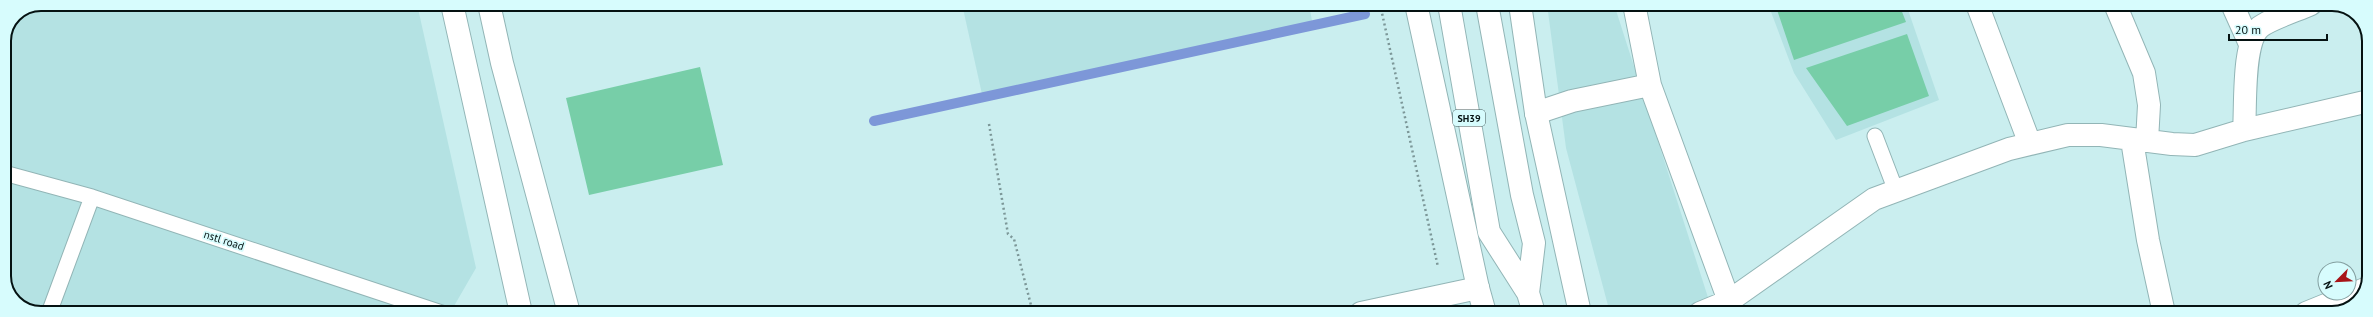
<svg xmlns="http://www.w3.org/2000/svg" width="2373" height="317" viewBox="0 0 2373 317" font-family="'PT Sans',sans-serif">
<rect width="100%" height="100%" fill="#caeeef"/>
<path fill="#b4e2e3" d="M 41,4 L 417,4 L 476,268 L 450,313 L 36,313 L 15,302 L 4,281 L 4,41 L 15,15 Z
M 962,4 L 1309,4 L 1312,21 L 982,94 Z
M 1547,4 L 1614,4 L 1713,313 L 1610,313 L 1566,148 Z
M 1768,4 L 1906,4 L 1939,100 L 1836,140 L 1794,73 Z"/>
<g fill="none" stroke-linecap="round" stroke-linejoin="round">
<path stroke="#7d97d8" stroke-width="10" d="M 874,121 L 1365,14"/>
</g>
<path fill="#77cea8" d="M 1775,4 L 1899,4 L 1906,22 L 1794,60 Z
M 1907,34 L 1929,96 L 1847,126 L 1806,68 Z
M 700,67 L 723,165 L 589,195 L 566,98 Z"/>
<g fill="none" stroke-linecap="round" stroke-linejoin="round">
<g stroke="#92b5b6" stroke-width="17">
<path id="service" d="M 1875,136 L 1896,191
M 4,173 L 92,197 L 442,313
M 49,313 L 92,197"/>
</g>
<g stroke="#92b5b6" stroke-width="24">
<path id="minor" d="M 1634,4 L 1650,85
M 1977,4 L 2030,144
M 2115,4 L 2144,73 L 2149,105 L 2147,141
M 2232,4 L 2250,44
M 1536,113 L 1572,101 L 1650,85 L 1729,301 L 1700,313
M 2244,130 L 2369,101
M 2132,140 L 2148,240 L 2164,313
M 1361,313 L 1478,288
M 1734,313 L 1729,301 L 1874,199 L 2009,149 L 2068,135 L 2101,135 L 2172,144 L 2195,145 L 2244,130 C 2246,107 2242,42 2260,27 C 2270,19 2298,10 2311,4
M 2306,313 L 2365,289"/>
</g>
<g stroke="#92b5b6" stroke-width="24">
<path id="tertiary" d="M 452,4 L 521,313
M 489,4 L 502,63 L 569,313
M 1416,4 L 1478,288
M 1520,4 L 1536,113"/>
</g>
<g stroke="#92b5b6" stroke-width="24">
<path id="primary" d="M 1449,4 L 1489,232 L 1528,293 L 1534,313
M 1487,4 L 1522,195 L 1534,243 L 1528,293
M 1536,113 L 1580,313
M 1478,288 L 1485,313"/>
</g>
<path stroke="#7c9798" stroke-width="2.5" stroke-dasharray="2 3" stroke-linecap="butt" d="M 1380,4 L 1438,267
M 989,124 L 1008,234 L 1014,239 L 1033,313"/>
<use href="#service" stroke="#fff" stroke-width="15"/>
<use href="#minor" stroke="#fff" stroke-width="22"/>
<use href="#tertiary" stroke="#fff" stroke-width="22"/>
<use href="#primary" stroke="#fff" stroke-width="22"/>
</g>
<g text-anchor="middle" stroke-width="3.5" stroke-linejoin="round" paint-order="stroke">
<rect fill="#d7fcfd" stroke="#445858" stroke-width="1" x="1453" y="110" width="32" height="16" rx="3"/>
<g font-size="10" font-weight="bold" fill="#051212">
<text x="1469" y="122">SH39</text>
</g>
<g font-size="11" fill="#051212" stroke="#d7fcfd">
<text transform="translate(224 240) rotate(18)" y="4">nstl road</text>
</g>
</g>
<path d="M0 0H2373V317H0ZM41 11H2332A30 30 0 0 1 2362 41V276A30 30 0 0 1 2332 306H41A30 30 0 0 1 11 276V41A30 30 0 0 1 41 11Z" fill="#d7fcfd" fill-rule="evenodd"/>
<path fill="none" stroke="#051212" stroke-width="2" d="M41 11H2332A30 30 0 0 1 2362 41V276A30 30 0 0 1 2332 306H41A30 30 0 0 1 11 276V41A30 30 0 0 1 41 11Z"/>
<g transform="translate(2337 281) rotate(246)"><circle r="19" fill="#d7fcfd" stroke="#839e9f"/>
<path d="M0-3L7 15L0 10L-7 15Z" fill="#a81418"/>
<text y="-6" font-size="11" font-weight="bold" text-anchor="middle" fill="#051212">N</text>
</g>
<path d="M2229 34v6h98v-6" fill="none" stroke="#051212" stroke-width="2"/>
<text x="2235" y="34" font-size="12" fill="#051212" stroke="#d7fcfd" stroke-width="3" paint-order="stroke">20 m</text>
</svg>
